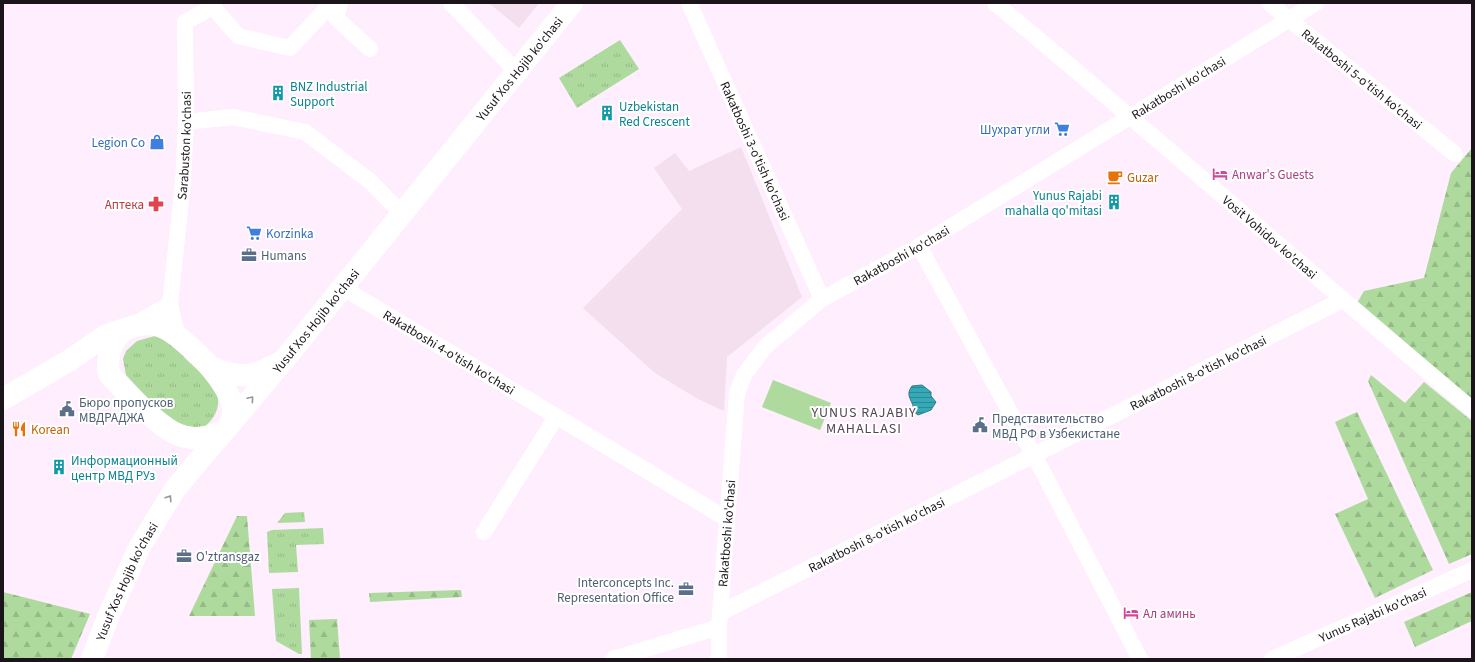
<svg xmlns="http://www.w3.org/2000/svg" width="1475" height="662" viewBox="0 0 1475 662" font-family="'Source Sans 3',sans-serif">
<defs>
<pattern id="grass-tufts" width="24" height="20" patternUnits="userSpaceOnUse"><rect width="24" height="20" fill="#aeda9d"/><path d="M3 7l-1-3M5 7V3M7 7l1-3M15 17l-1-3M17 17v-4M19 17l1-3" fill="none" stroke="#95ba87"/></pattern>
<pattern id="forest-firs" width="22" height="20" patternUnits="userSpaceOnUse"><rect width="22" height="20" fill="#aeda9d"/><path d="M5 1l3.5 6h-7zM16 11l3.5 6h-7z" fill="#95ba87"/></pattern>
<pattern id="water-rules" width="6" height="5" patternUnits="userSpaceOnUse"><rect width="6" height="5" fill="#36a9b6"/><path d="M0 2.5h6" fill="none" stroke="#2d8893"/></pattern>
</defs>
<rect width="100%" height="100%" fill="#feeefe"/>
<path fill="#f3dfed" d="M 489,3 L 539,3 L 519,28 Z
M 741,147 L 802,297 L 727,357 L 724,411 L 698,399 L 655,373 L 583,308 L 682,209 L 654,168 L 675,153 L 689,171 Z"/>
<path fill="url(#grass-tufts)" d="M 620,40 L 639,69 L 577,108 L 559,78 Z
M 155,336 C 169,339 179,352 189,362 C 196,369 205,375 211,383 C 224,399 218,417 203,428 L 180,427 L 154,405 L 126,375 L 123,359 L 126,351 L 137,341 Z
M 304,512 L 305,522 L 277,523 L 285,513 Z
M 323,528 L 324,544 L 296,545 L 298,572 L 269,573 L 267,532 L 272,530 Z
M 299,588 L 302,654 L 299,654 L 276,641 L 272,589 Z"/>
<path fill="url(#forest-firs)" d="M 1472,148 L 1472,402 L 1356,305 L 1364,291 L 1424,278 L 1451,173 Z
M 1371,375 L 1405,403 L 1424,382 L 1472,421 L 1472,554 L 1449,564 L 1368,381 Z
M 1357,412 L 1433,570 L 1375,598 L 1335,514 L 1368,499 L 1335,422 Z
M 237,516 L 247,516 L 255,616 L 189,616 Z
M 461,590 L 462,597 L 370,602 L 369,593 Z
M 3,592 L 90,614 L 71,659 L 3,659 Z
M 1472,592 L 1472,621 L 1415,647 L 1404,622 Z
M 337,619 L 340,659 L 311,659 L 309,620 Z"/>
<path fill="#aeda9d" d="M 773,380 L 831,403 L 820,430 L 762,407 Z"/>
<path fill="url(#water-rules)" stroke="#2e7d88" d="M 922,385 L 931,392 L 931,396 L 936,402 L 931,410 L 918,415 L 914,412 C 914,400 904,397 912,386 Z"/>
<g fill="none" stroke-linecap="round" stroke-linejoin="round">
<g stroke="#fff" stroke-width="16">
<path d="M 340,3 L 336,18 L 370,49"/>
<path d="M 451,3 L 517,72"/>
<path id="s1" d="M 689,3 L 822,299"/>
<path id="s2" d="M 995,3 C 1156,136 1312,275 1472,409"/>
<path id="s3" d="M 1269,3 L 1455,154"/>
<path d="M 213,7 L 238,36 L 290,48 L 332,3"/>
<path d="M 186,122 L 233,117 L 305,132 L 371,182 L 402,214"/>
<path d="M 919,246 L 1044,474 L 1140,659"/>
<path id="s4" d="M 343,288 L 727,519"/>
<path d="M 135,324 L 170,304"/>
<path id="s5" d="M 177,335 L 170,304 L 183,182 L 186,122 L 185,22 L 213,7 L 214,3"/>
<path d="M 484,532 L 556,417"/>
<path id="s6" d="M 720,613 L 1342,300"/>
<path d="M 613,659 L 719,627"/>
<path id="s7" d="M 719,659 L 719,627 L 737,393 L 744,375 L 765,347 L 822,299 L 919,246 L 1316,3"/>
<path id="s8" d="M 1272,659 L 1472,570"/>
</g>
<g stroke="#fff" stroke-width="22">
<path d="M 149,324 C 166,325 177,336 190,347 C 209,363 259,417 216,434 C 203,439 190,440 177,434 C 158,426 124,391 109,374 C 106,359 111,339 125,330 C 132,325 141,325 149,324 Z"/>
<path d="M 211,367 C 240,380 252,377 279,363"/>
<path d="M 3,399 L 70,360 L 105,336 L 125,329"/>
<path id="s9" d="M 92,659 L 108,617 L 139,548 L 175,489 L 284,360 L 572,3"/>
</g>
</g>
<defs><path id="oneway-chevron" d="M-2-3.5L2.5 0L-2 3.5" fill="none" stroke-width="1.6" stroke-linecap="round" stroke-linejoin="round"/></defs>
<g stroke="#989698">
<use href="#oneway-chevron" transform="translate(251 399) rotate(-50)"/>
<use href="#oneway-chevron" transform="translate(169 498) rotate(-57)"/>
</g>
<defs>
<g id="building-bare" transform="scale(1.2)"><path d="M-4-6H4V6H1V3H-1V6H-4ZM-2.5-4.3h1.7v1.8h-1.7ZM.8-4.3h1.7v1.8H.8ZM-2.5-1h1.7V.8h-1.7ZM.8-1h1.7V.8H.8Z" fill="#0f9aa8" stroke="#fff" stroke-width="2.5" paint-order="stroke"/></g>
<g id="supermarket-bare" transform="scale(1.2)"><path d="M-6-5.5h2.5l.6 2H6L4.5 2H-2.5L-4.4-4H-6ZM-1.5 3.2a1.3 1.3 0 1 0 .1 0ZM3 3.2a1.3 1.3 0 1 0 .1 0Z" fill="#3f7fe0" stroke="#fff" stroke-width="2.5" paint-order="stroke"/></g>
<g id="shop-bare" transform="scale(1.2)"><path d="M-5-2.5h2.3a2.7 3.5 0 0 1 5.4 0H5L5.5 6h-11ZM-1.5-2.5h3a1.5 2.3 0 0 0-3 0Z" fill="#3f7fe0" stroke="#fff" stroke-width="2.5" paint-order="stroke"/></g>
<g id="hotel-bare" transform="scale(1.2)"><path d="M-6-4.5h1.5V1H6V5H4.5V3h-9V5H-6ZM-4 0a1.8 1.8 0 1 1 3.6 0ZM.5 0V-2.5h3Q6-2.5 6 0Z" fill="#d1479c" stroke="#fff" stroke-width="2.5" paint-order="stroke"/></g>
<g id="cafe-bare" transform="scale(1.2)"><path d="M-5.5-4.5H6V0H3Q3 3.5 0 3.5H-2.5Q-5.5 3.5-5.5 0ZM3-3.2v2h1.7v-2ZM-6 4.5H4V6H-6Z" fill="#e8710a" stroke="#fff" stroke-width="2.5" paint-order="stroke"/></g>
<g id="pharmacy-bare" transform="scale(1.2)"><path d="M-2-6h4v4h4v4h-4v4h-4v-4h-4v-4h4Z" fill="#e0444e" stroke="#fff" stroke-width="2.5" paint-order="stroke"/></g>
<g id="office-bare" transform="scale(1.2)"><path d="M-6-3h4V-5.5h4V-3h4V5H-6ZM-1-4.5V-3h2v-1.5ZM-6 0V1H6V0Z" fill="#5c6f8a" stroke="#fff" stroke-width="2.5" paint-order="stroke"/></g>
<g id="civic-bare" transform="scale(1.2)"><path d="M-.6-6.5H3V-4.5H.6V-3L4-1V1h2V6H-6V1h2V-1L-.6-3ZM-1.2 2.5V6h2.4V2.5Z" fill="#5c6f8a" stroke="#fff" stroke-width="2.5" paint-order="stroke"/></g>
<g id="restaurant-bare" transform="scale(1.2)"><path d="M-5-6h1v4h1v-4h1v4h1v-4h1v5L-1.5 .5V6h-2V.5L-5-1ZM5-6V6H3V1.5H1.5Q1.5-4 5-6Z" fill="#e8710a" stroke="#fff" stroke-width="2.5" paint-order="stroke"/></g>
</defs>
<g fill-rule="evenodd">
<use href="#building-bare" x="278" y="93"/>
<use href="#building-bare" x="607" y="113"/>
<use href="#supermarket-bare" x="1062" y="129"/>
<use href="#shop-bare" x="157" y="142"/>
<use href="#hotel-bare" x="1220" y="174"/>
<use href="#cafe-bare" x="1115" y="177"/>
<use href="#building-bare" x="1114" y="202"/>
<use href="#pharmacy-bare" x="156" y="204"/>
<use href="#supermarket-bare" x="254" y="233"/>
<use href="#office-bare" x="249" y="255"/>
<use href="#civic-bare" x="67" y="409"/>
<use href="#civic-bare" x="980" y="425"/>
<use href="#restaurant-bare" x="19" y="429"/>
<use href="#building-bare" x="59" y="467"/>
<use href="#office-bare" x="184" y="556"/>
<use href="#office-bare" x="686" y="589"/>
<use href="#hotel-bare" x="1131" y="613"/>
</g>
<g text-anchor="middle" stroke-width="4" stroke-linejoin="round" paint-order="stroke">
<g font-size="13" fill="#1b151b" stroke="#fff">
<text dy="5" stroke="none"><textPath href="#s9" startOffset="733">Yusuf Xos Hojib ko'chasi</textPath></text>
<text dy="5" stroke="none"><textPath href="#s3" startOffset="120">Rakatboshi 5-o'tish ko'chasi</textPath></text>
<text dy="5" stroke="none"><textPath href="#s7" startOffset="810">Rakatboshi ko'chasi</textPath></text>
<text dy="5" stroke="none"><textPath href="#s5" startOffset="191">Sarabuston ko'chasi</textPath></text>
<text dy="5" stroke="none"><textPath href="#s1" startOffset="162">Rakatboshi 3-o'tish ko'chasi</textPath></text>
<text dy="5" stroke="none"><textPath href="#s2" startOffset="361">Vosit Vohidov ko'chasi</textPath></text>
<text dy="5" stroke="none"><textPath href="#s7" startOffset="486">Rakatboshi ko'chasi</textPath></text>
<text dy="5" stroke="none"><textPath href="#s9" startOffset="409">Yusuf Xos Hojib ko'chasi</textPath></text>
<text dy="5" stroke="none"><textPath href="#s4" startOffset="124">Rakatboshi 4-o'tish ko'chasi</textPath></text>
<text dy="5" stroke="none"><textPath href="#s6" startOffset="535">Rakatboshi 8-o'tish ko'chasi</textPath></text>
<text dy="5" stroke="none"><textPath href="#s7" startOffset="126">Rakatboshi ko'chasi</textPath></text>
<text dy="5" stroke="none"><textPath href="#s6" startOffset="175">Rakatboshi 8-o'tish ko'chasi</textPath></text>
<text dy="5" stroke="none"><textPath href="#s9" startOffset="85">Yusuf Xos Hojib ko'chasi</textPath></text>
<text dy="5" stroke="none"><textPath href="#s8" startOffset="110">Yunus Rajabi ko'chasi</textPath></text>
</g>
<g font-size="13" fill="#0d838f" stroke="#fff" text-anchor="start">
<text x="290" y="91">BNZ Industrial<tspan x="290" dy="15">Support</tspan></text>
<text x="619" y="111">Uzbekistan<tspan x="619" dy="15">Red Crescent</tspan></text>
<text x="1102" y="200" text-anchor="end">Yunus Rajabi<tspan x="1102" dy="15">mahalla qo'mitasi</tspan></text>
<text x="71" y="465">Информационный<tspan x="71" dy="15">центр МВД РУз</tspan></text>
</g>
<g font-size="13" fill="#366cbe" stroke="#fff" text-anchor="end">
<text x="1050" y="134">Шухрат угли</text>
<text x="145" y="147">Legion Co</text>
<text x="266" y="238" text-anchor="start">Korzinka</text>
</g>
<g font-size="13" fill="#b23c85" stroke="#fff" text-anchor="start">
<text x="1232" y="179">Anwar's Guests</text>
<text x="1143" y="618">Ал аминь</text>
</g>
<g font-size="13" fill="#c56008" stroke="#fff" text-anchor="start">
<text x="1127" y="182">Guzar</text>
<text x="31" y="434">Korean</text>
</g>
<g font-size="13" fill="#be3a42" stroke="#fff" text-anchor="end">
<text x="144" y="209">Аптека</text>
</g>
<g font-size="13" fill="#4e5e75" stroke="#fff" text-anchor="start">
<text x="261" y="260">Humans</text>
<text x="79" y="407">Бюро пропусков<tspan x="79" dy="15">МВДРАДЖА</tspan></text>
<text x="992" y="423">Представительство<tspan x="992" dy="15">МВД РФ в Узбекистане</tspan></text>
<text x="196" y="561">O'ztransgaz</text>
<text x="674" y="587" text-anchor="end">Interconcepts Inc.<tspan x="674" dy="15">Representation Office</tspan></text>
</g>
<g font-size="14" letter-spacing="1" fill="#554555" stroke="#fff">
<text x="864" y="417">YUNUS RAJABIY<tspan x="864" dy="16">MAHALLASI</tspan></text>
</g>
</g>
<rect width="1475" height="662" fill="none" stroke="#1b151b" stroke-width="8"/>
</svg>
